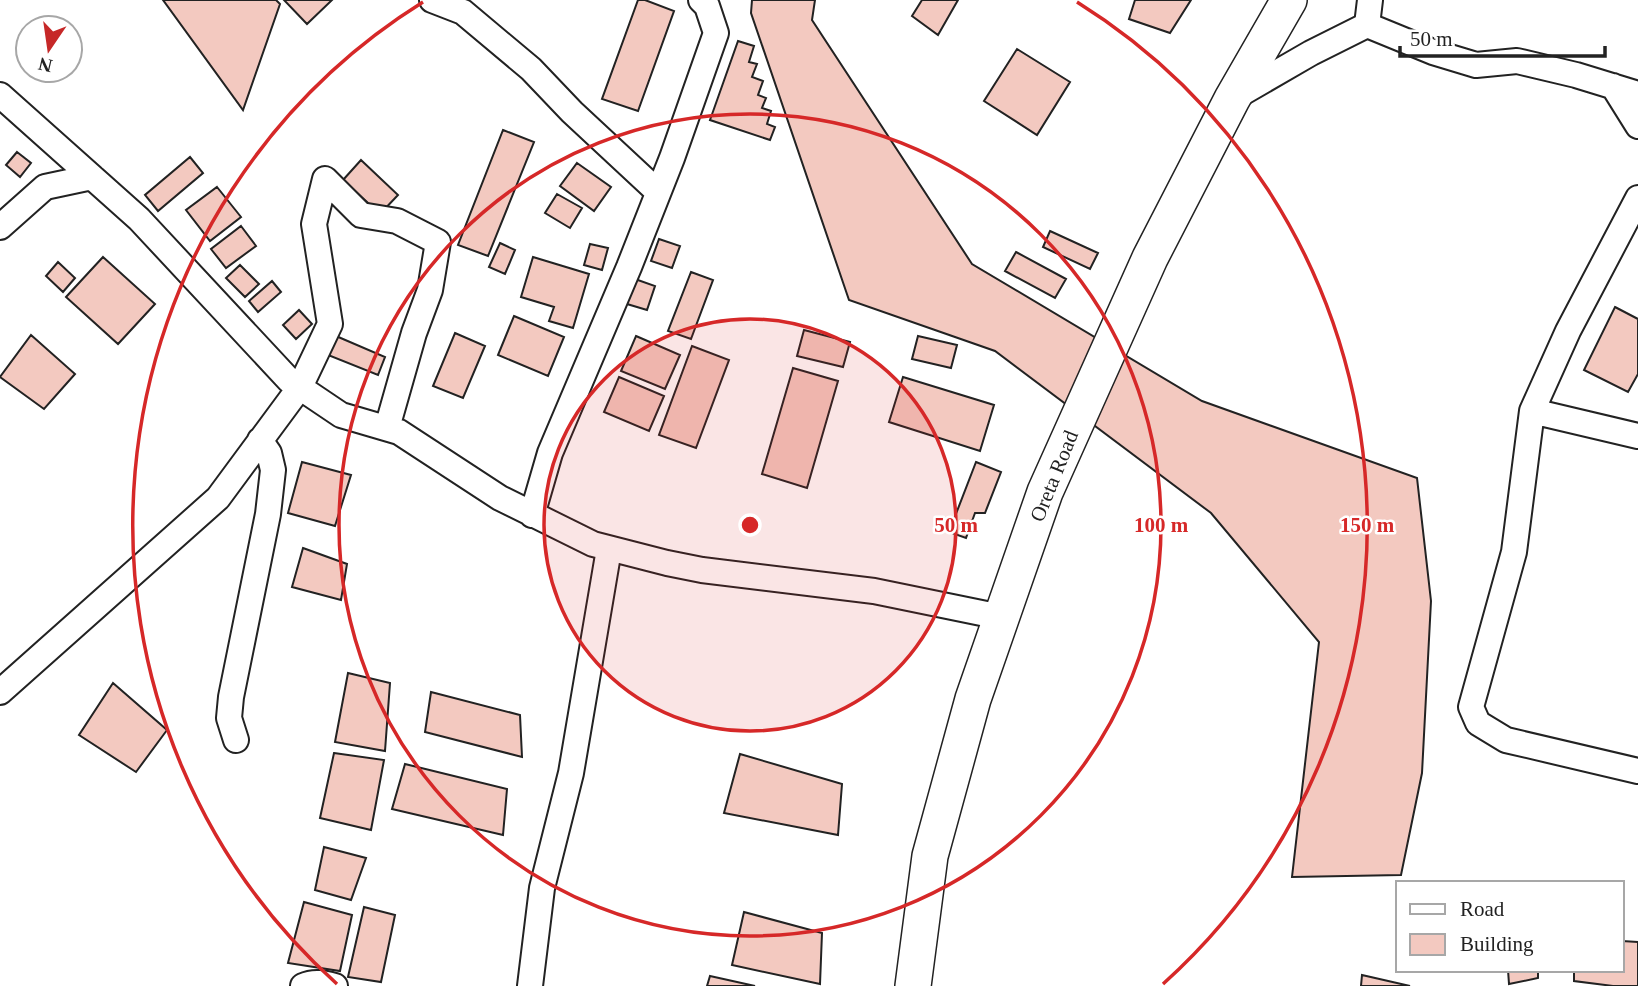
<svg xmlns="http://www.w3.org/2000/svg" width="1638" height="986" viewBox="0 0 1638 986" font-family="'Times New Roman',serif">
<rect width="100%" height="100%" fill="#fff"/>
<path fill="#f3c9c0" stroke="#222" stroke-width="2" d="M 163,0 L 276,0 L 280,4 L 243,110 Z
M 284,0 L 332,0 L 307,24 Z
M 638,0 L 645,0 L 674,11 L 638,111 L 602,99 Z
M 752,0 L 815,0 L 812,20 L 972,264 L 1202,401 L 1417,478 L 1431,601 L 1422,773 L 1401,875 L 1292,877 L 1319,642 L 1211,513 L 995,351 L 849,300 L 751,13 Z
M 922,0 L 958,0 L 938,35 L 912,16 Z
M 1135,0 L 1191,0 L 1170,33 L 1129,19 Z
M 738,41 L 754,46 L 749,62 L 757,64 L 752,77 L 763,81 L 758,95 L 766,98 L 762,108 L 771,111 L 767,124 L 775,127 L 770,140 L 710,120 Z
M 1017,49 L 1070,82 L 1037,135 L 984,101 Z
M 503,130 L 534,142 L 488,256 L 458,245 Z
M 17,152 L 31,163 L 20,177 L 6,165 Z
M 190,157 L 203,173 L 158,211 L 145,195 Z
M 361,160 L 398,195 L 380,214 L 343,180 Z
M 577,163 L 611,187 L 594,211 L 560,186 Z
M 217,187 L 241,217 L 210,241 L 186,210 Z
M 557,194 L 582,208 L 570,228 L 545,213 Z
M 241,226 L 256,246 L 226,268 L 211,249 Z
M 1050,231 L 1098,253 L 1090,269 L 1043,247 Z
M 659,239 L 680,246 L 672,268 L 651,261 Z
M 500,243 L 515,250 L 505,274 L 489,267 Z
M 590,244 L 608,248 L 602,270 L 584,265 Z
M 1016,252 L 1066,279 L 1055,298 L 1005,271 Z
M 103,257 L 155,304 L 118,344 L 66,297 Z
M 533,257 L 589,274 L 573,328 L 549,321 L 554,307 L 521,297 Z
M 58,262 L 75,278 L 63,292 L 46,276 Z
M 240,265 L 259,284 L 245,297 L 226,278 Z
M 691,272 L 713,280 L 691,339 L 668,331 Z
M 635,279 L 655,286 L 647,310 L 627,304 Z
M 272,281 L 281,292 L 258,312 L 249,301 Z
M 1615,307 L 1638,319 L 1638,374 L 1628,392 L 1584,370 Z
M 299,310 L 312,324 L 296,339 L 283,325 Z
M 514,316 L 564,337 L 548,376 L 498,355 Z
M 804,330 L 850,342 L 843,367 L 797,356 Z
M 455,333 L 485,346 L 463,398 L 433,386 Z
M 31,335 L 75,374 L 44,409 L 0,377 Z
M 336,336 L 385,357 L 378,375 L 328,355 Z
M 636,336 L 680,355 L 665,389 L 621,371 Z
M 918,336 L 957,345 L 951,368 L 912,359 Z
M 692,346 L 729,360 L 696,448 L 659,435 Z
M 793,368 L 838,381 L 807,488 L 762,474 Z
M 619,377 L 664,396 L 649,431 L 604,412 Z
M 903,377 L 994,405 L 980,451 L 889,422 Z
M 302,462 L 351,475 L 335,526 L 288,513 Z
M 976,462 L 1001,472 L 985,513 L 975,513 L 966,538 L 949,532 Z
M 303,548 L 347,564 L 341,600 L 292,587 Z
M 348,673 L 390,683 L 385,751 L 335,742 Z
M 113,683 L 167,730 L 136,772 L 79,735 Z
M 431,692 L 520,715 L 522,757 L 425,732 Z
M 334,753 L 384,760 L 371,830 L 320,818 Z
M 740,754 L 842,784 L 838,835 L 724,813 Z
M 405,764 L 507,789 L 503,835 L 392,809 Z
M 324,847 L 366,858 L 351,900 L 315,890 Z
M 304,902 L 352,915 L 340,971 L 288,963 Z
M 364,907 L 395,915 L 381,982 L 348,977 Z
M 744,912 L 822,933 L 820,984 L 732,965 Z
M 1622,941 L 1638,942 L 1638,986 L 1613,986 L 1574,981 L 1574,970 L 1622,970 Z
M 1508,970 L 1538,970 L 1538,978 L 1509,984 Z
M 1362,975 L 1410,986 L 1361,986 Z
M 710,976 L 755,986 L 707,986 Z"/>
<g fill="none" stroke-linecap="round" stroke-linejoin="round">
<g stroke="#222" stroke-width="28">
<path id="street" d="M 432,0 L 463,12 L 531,69 L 572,112 L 658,192
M 1367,25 L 1370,0
M 1613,86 L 1638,126
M 0,95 L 139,219 L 289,380 L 341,415 L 399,432 L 500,498 L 593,544 L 667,563 L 702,570 L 874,591 L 1001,617
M 1235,97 L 1311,53 L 1367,25 L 1433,52 L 1476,65 L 1517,61 L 1576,75 L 1638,94
M 1638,198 L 1568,331 L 1532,411 L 1514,552 L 1471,707 L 1478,723 L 1506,740 L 1638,771
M 0,227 L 45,187 L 92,177
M 1532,411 L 1638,436
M 532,515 L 550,453 L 629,267 L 672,158 L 716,33 L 707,6 L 701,0
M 0,692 L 218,498 L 300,387 L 330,324 L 314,224 L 325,179 L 361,215 L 397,221 L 438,242 L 430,290 L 414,333 L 387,428
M 236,740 L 229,718 L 231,697 L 268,514 L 273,470 L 269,453 L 260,440
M 303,986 C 314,981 324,983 335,986
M 530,986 L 542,888 L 571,773 L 609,549"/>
</g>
<g stroke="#222" stroke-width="38">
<path id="secondary" d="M 913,986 L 930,856 L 973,699 L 1045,492 L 1150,258 L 1232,99 L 1289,0"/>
</g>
<use href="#street" stroke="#fff" stroke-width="24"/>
<use href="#secondary" stroke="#fff" stroke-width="35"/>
</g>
<circle cx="750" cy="525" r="206" fill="#d62828" fill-opacity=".12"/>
<g fill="none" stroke="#d62828" stroke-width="3.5">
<circle cx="750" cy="525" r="206"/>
<circle cx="750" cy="525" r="411"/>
<path d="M337 984A617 617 0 0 1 423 2M1077 2A617 617 0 0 1 1163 984"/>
</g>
<g text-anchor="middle" stroke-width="5" stroke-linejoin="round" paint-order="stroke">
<g font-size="21" fill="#222" stroke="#fff">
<text transform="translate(1054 476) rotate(-68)" y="7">Oreta Road</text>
</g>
</g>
<circle cx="750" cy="525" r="10" fill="#d62828" stroke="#fff" stroke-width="3.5"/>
<g font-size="21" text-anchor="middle" font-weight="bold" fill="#d62828" stroke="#fff" stroke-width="5" stroke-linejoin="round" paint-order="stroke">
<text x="956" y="532">50 m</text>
<text x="1161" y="532">100 m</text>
<text x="1367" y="532">150 m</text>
</g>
<rect x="1396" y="881" width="228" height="91" fill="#ffffff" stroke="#a7a7a7" stroke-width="2"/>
<rect x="1410" y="904" width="35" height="10" fill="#ffffff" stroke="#a7a7a7" stroke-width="2"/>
<text x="1460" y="916" font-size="21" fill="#222222">Road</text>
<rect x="1410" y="934" width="35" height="21" fill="#f3c9c0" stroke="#a7a7a7" stroke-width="2"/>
<text x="1460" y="951" font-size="21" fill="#222222">Building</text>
<g transform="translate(49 49) rotate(193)"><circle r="33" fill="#ffffff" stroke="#a7a7a7" stroke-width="2"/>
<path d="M0-5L12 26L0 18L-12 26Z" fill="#c62828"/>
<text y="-10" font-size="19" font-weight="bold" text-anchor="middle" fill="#222222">N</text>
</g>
<path d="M1400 46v10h205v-10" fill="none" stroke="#222222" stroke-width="3.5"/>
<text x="1410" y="46" font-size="21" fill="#222222" stroke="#ffffff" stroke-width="5" paint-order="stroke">50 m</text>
</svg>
